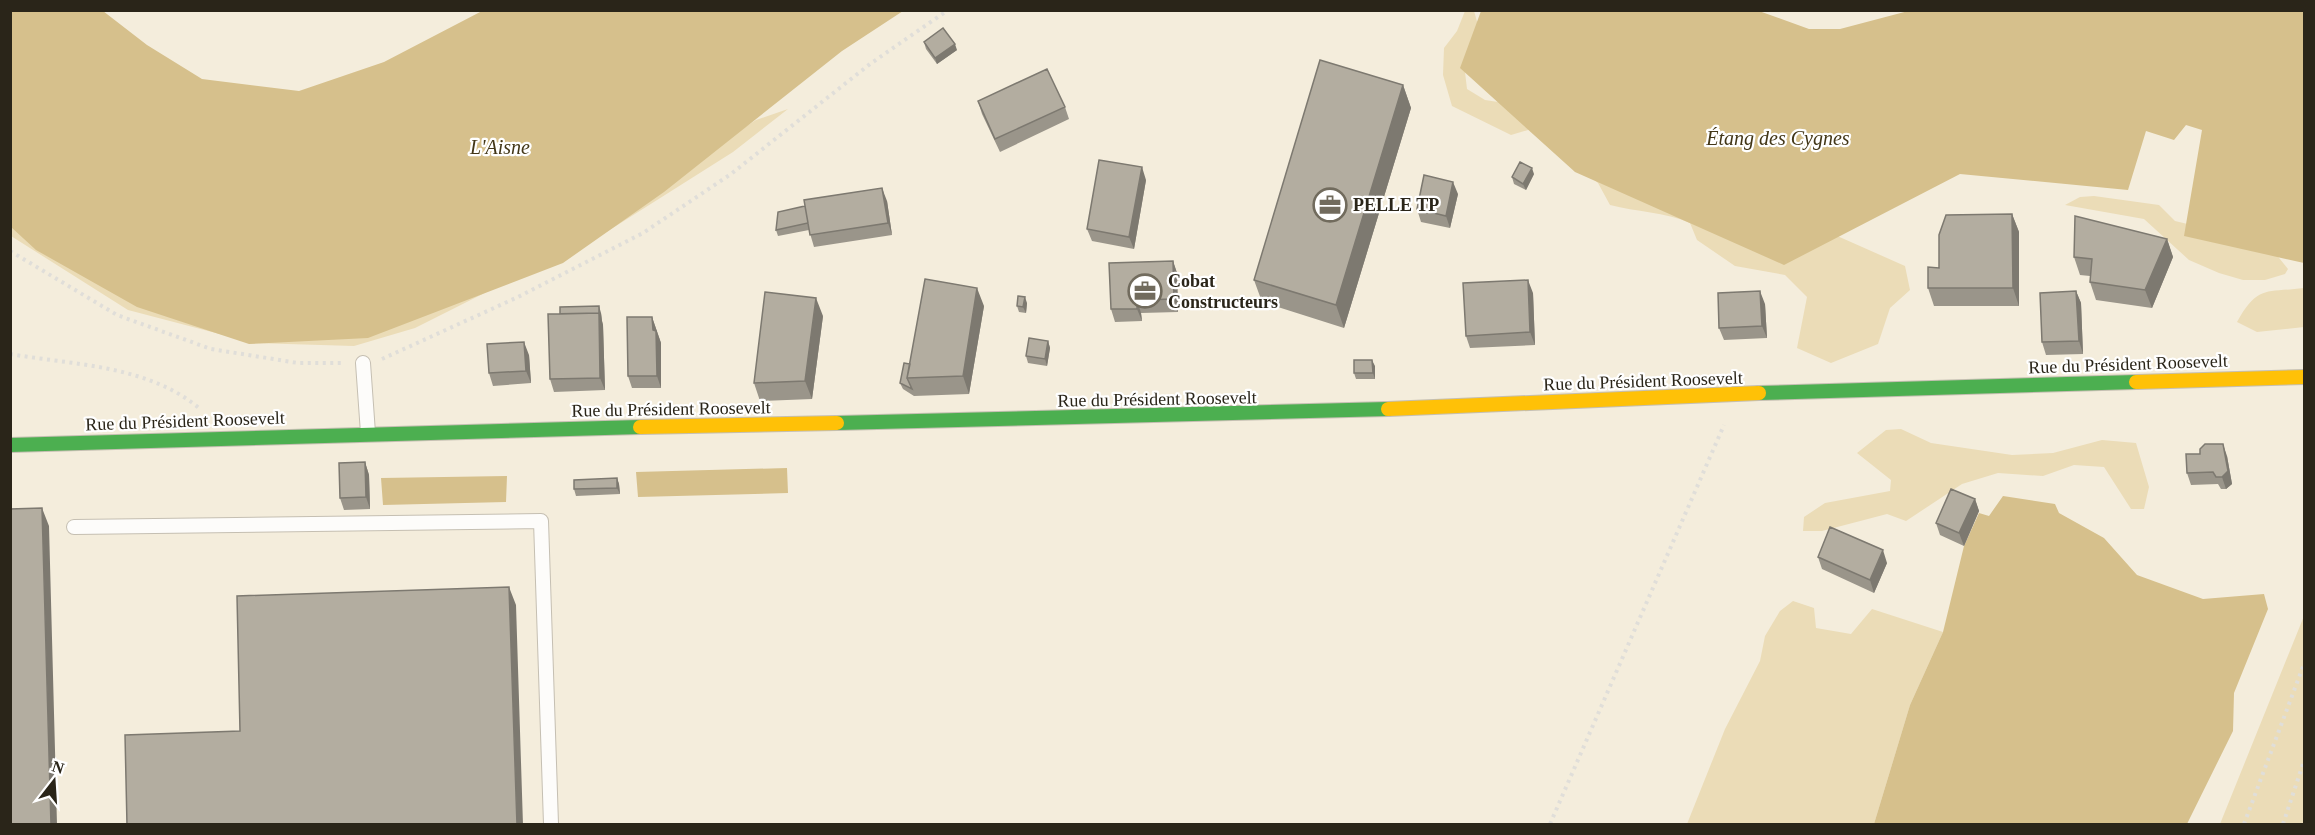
<svg xmlns="http://www.w3.org/2000/svg" width="2315" height="835" viewBox="0 0 2315 835" font-family="Georgia,serif">
<rect width="100%" height="100%" fill="#f4eddc"/>
<path fill="#ebdcb7" d="M 1465,11 L 1474,11 L 1482,39 L 1465,72 L 1467,89 L 1485,100 L 1524,106 L 1528,130 L 1511,135 L 1452,106 L 1443,75 L 1444,48 L 1457,31 Z
M 788,109 L 733,152 L 608,231 L 415,328 L 354,346 L 254,343 L 128,310 L 11,236 L 10,205 L 636,196 L 756,120 Z
M 1572,160 L 1808,223 L 1905,266 L 1910,290 L 1890,308 L 1878,344 L 1831,363 L 1797,348 L 1807,297 L 1785,275 L 1735,266 L 1697,240 L 1690,223 C 1665,212 1636,212 1610,205 L 1598,183 Z
M 2094,196 L 2159,205 L 2175,221 L 2267,243 L 2288,269 L 2285,274 L 2265,280 L 2243,280 L 2219,273 L 2189,260 L 2144,219 L 2065,205 L 2080,197 Z
M 2304,288 L 2304,327 L 2257,332 L 2237,322 C 2258,285 2265,293 2304,288 Z
M 1901,429 L 1931,443 L 2012,455 L 2053,453 L 2102,440 L 2136,443 L 2149,487 L 2144,509 L 2131,509 L 2104,467 L 2074,465 L 2043,476 L 1998,473 L 1962,484 L 1906,521 L 1887,514 L 1822,531 L 1803,531 L 1804,517 L 1825,503 L 1890,491 L 1891,480 L 1857,453 L 1886,430 Z
M 1793,601 L 1814,608 L 1816,628 L 1851,634 L 1872,609 L 1943,632 L 1910,705 L 1874,824 L 1687,824 L 1725,729 L 1760,661 L 1765,636 L 1780,611 Z
M 2304,616 L 2304,824 L 2220,824 Z"/>
<path fill="#d6c08c" d="M 1912,10 L 2304,11 L 2304,263 L 2184,236 L 2202,130 L 2186,125 L 2174,140 L 2146,131 L 2128,190 L 1960,174 L 1784,265 L 1575,172 L 1460,68 L 1481,11 L 1759,11 L 1809,29 L 1840,29 Z
M 10,11 L 103,11 L 147,45 L 202,79 L 299,91 L 384,62 L 482,11 L 903,11 L 842,51 L 664,192 L 563,263 L 368,338 L 249,344 L 137,307 L 36,250 L 11,227 Z
M 787,468 L 788,493 L 638,497 L 636,472 Z
M 507,476 L 506,502 L 383,505 L 381,478 Z
M 2003,496 L 2055,504 L 2059,513 L 2104,538 L 2137,575 L 2203,599 L 2264,594 L 2268,609 L 2234,693 L 2233,731 L 2187,824 L 1874,824 L 1910,705 L 1943,632 L 1964,546 L 1979,513 L 1989,516 Z"/>
<g fill="none" stroke-linecap="round" stroke-linejoin="round">
<g stroke="#c5bfb2" stroke-width="16">
<path id="lane" d="M 363,363 L 368,433
M 74,527 L 541,521 L 551,824"/>
</g>
<g stroke="#c5bfb2" stroke-width="16">
<path id="fast" d="M 1759,393 L 2136,382
M 837,423 L 1388,409
M 10,445 L 640,427"/>
</g>
<g stroke="#c5bfb2" stroke-width="16">
<path id="slow" d="M 2136,382 L 2304,377
M 1388,409 L 1759,393
M 640,427 L 837,423"/>
</g>
<path stroke="#e0ded9" stroke-width="4" stroke-dasharray="3 4.5" stroke-linecap="butt" d="M 10,251 L 117,315 L 211,349 L 298,363 L 345,363
M 10,354 C 74,365 147,365 199,408
M 382,359 L 518,297 L 643,233 L 731,174 L 870,64 L 948,10
M 1550,824 L 1724,425
M 2244,824 L 2304,664
M 2283,824 L 2304,761"/>
<use href="#lane" stroke="#fdfcfa" stroke-width="14"/>
<use href="#fast" stroke="#4caf50" stroke-width="14"/>
<use href="#slow" stroke="#ffc107" stroke-width="14"/>
</g>
<path fill="#9a958a" d="M 924,42 L 957,50 L 937,64 L 926,49 Z
M 1403,85 L 1411,108 L 1344,328 L 1262,302 L 1254,280 Z
M 978,101 L 1065,107 L 1069,119 L 1000,152 L 982,114 Z
M 1534,174 L 1526,190 L 1514,184 L 1512,177 Z
M 1146,180 L 1134,249 L 1092,241 L 1087,229 Z
M 1458,194 L 1450,228 L 1421,222 L 1417,209 Z
M 887,201 L 892,235 L 814,247 L 809,230 L 778,236 L 776,230 Z
M 2012,214 L 2019,232 L 2019,306 L 1934,306 L 1928,288 L 1939,268 Z
M 2167,239 L 2173,257 L 2152,308 L 2096,300 L 2090,282 L 2090,276 L 2080,275 L 2074,257 Z
M 1173,261 L 1177,273 L 1178,312 L 1141,313 L 1142,321 L 1115,322 L 1111,309 Z
M 2076,291 L 2081,303 L 2083,354 L 2046,355 L 2042,342 Z
M 1533,293 L 1535,345 L 1470,348 L 1466,336 Z
M 1027,303 L 1026,313 L 1019,312 L 1017,306 Z
M 1765,304 L 1767,338 L 1724,340 L 1719,328 Z
M 984,306 L 969,394 L 914,396 L 903,389 L 900,383 L 910,364 Z
M 601,313 L 602,321 L 603,325 L 605,390 L 554,392 L 550,379 Z
M 823,316 L 812,399 L 760,401 L 754,383 Z
M 652,317 L 661,343 L 661,388 L 632,388 L 628,376 Z
M 1048,341 L 1050,348 L 1047,366 L 1028,363 L 1026,356 Z
M 529,355 L 531,383 L 493,386 L 489,373 Z
M 1375,366 L 1375,379 L 1356,379 L 1354,373 Z
M 2227,456 L 2232,484 L 2226,489 L 2221,489 L 2218,484 L 2191,485 L 2187,473 Z
M 365,462 L 369,475 L 370,509 L 344,510 L 340,498 Z
M 617,478 L 619,484 L 620,494 L 576,496 L 574,489 Z
M 1975,499 L 1979,511 L 1964,546 L 1940,535 L 1936,523 Z
M 1818,557 L 1887,563 L 1874,593 L 1822,569 Z"/>
<path fill="#7d7970" d="M 955,44 L 957,50 L 937,64 L 935,58 Z
M 1403,85 L 1411,108 L 1344,328 L 1336,305 Z
M 1142,167 L 1146,180 L 1134,249 L 1129,237 Z
M 1532,168 L 1534,174 L 1526,190 L 1523,184 Z
M 1453,182 L 1458,194 L 1450,228 L 1446,216 Z
M 882,188 L 887,201 L 892,235 L 888,223 Z
M 2012,214 L 2019,232 L 2019,306 L 2013,288 Z
M 2167,239 L 2173,257 L 2152,308 L 2145,290 Z
M 1173,261 L 1177,273 L 1178,312 L 1174,299 Z
M 1528,280 L 1533,293 L 1535,345 L 1530,332 Z
M 977,288 L 984,306 L 969,394 L 963,376 Z
M 1760,291 L 1765,304 L 1767,338 L 1762,326 Z
M 2076,291 L 2081,303 L 2083,354 L 2079,341 Z
M 1025,297 L 1027,303 L 1026,313 L 1023,307 Z
M 816,298 L 823,316 L 812,399 L 805,381 Z
M 1137,300 L 1141,313 L 1142,321 L 1137,309 Z
M 599,306 L 601,313 L 602,321 L 603,325 L 605,390 L 600,378 Z
M 652,317 L 661,343 L 661,388 L 657,376 Z
M 1048,341 L 1050,348 L 1047,366 L 1045,359 Z
M 524,342 L 529,355 L 531,383 L 526,371 Z
M 1372,360 L 1375,366 L 1375,379 L 1373,373 Z
M 2223,444 L 2227,456 L 2232,484 L 2226,489 L 2222,477 Z
M 365,462 L 369,475 L 370,509 L 366,497 Z
M 617,478 L 619,484 L 620,494 L 617,488 Z
M 1975,499 L 1979,511 L 1964,546 L 1959,533 Z
M 42,508 L 49,526 L 57,825 L 51,825 Z
M 1883,550 L 1887,563 L 1874,593 L 1870,580 Z
M 509,587 L 516,605 L 523,825 L 517,825 Z"/>
<path fill="#b3ada0" stroke="#7d7970" stroke-width="1.5" d="M 943,28 L 955,44 L 935,58 L 924,42 Z
M 1320,60 L 1403,85 L 1336,305 L 1254,280 Z
M 1047,69 L 1065,107 L 995,139 L 978,101 Z
M 1099,160 L 1142,167 L 1129,237 L 1087,229 Z
M 1520,162 L 1532,168 L 1523,184 L 1512,177 Z
M 1424,175 L 1453,182 L 1446,216 L 1417,209 Z
M 882,188 L 888,223 L 810,235 L 804,200 Z
M 805,206 L 808,223 L 776,230 L 778,212 Z
M 2012,214 L 2013,288 L 1928,288 L 1928,267 L 1939,268 L 1939,235 L 1946,215 Z
M 2075,216 L 2167,239 L 2145,290 L 2090,282 L 2092,259 L 2074,257 Z
M 1173,261 L 1174,299 L 1137,300 L 1137,309 L 1111,309 L 1109,263 Z
M 925,279 L 977,288 L 963,376 L 907,378 Z
M 1528,280 L 1530,332 L 1466,336 L 1463,283 Z
M 1760,291 L 1762,326 L 1719,328 L 1718,293 Z
M 2076,291 L 2079,341 L 2042,342 L 2040,293 Z
M 765,292 L 816,298 L 805,381 L 754,383 Z
M 1018,296 L 1025,297 L 1023,307 L 1017,306 Z
M 599,306 L 599,315 L 599,313 L 560,314 L 560,307 Z
M 599,313 L 600,378 L 550,379 L 548,314 Z
M 627,317 L 652,317 L 653,330 L 656,331 L 657,376 L 628,376 Z
M 1029,338 L 1048,341 L 1045,359 L 1026,356 Z
M 524,342 L 526,371 L 489,373 L 487,344 Z
M 1354,360 L 1372,360 L 1373,373 L 1354,373 Z
M 904,363 L 910,364 L 907,378 L 912,389 L 900,383 Z
M 2205,444 L 2223,444 L 2228,471 L 2222,477 L 2216,477 L 2213,472 L 2187,473 L 2186,454 L 2200,454 L 2200,449 Z
M 365,462 L 366,497 L 340,498 L 339,463 Z
M 617,478 L 617,488 L 574,489 L 574,480 Z
M 1951,489 L 1975,499 L 1959,533 L 1936,523 Z
M 42,508 L 51,825 L 10,825 L 10,509 Z
M 1830,527 L 1883,550 L 1870,580 L 1818,557 Z
M 509,587 L 517,825 L 127,825 L 125,735 L 240,731 L 237,596 Z"/>
<defs>
<g id="office-ring" transform="scale(1.725)"><circle r="9.5" fill="#fff" stroke="#716b5d" stroke-width="1.5"/><path d="M-6-3h4V-5.5h4V-3h4V5H-6ZM-1-4.5V-3h2v-1.5ZM-6 0V1H6V0Z" fill="#716b5d"/></g>
</defs>
<g fill-rule="evenodd">
<use href="#office-ring" x="1330" y="205"/>
<use href="#office-ring" x="1145" y="291"/>
</g>
<g text-anchor="middle" stroke-width="4.5" stroke-linejoin="round" paint-order="stroke">
<g font-size="18" font-weight="bold" fill="#2a2519" stroke="#fff" text-anchor="start">
<text x="1353" y="211">PELLE TP</text>
<text x="1168" y="287">Cobat<tspan x="1168" dy="21">Constructeurs</tspan></text>
</g>
<g font-size="18" fill="#2a2519" stroke="#fff">
<text transform="translate(2128 364) rotate(-2)" y="6">Rue du Président Roosevelt</text>
<text transform="translate(1643 381) rotate(-2)" y="6">Rue du Président Roosevelt</text>
<text transform="translate(1157 399) rotate(-1)" y="6">Rue du Président Roosevelt</text>
<text transform="translate(671 409) rotate(-1)" y="6">Rue du Président Roosevelt</text>
<text transform="translate(185 421) rotate(-2)" y="6">Rue du Président Roosevelt</text>
</g>
<g font-size="20" font-style="italic" fill="#423617" stroke="#fff">
<text x="1778" y="145">Étang des Cygnes</text>
<text x="500" y="154">L'Aisne</text>
</g>
</g>
<rect width="2315" height="835" fill="none" stroke="#2a2519" stroke-width="24"/>
<g transform="translate(54 781) rotate(17)" stroke="#ffffff" stroke-width="4.5" paint-order="stroke">
<path d="M0-4.5L10 22L0 15L-10 22Z" fill="#2a2519"/>
<text y="-9" font-size="16" font-weight="bold" text-anchor="middle" fill="#2a2519">N</text>
</g>
</svg>
